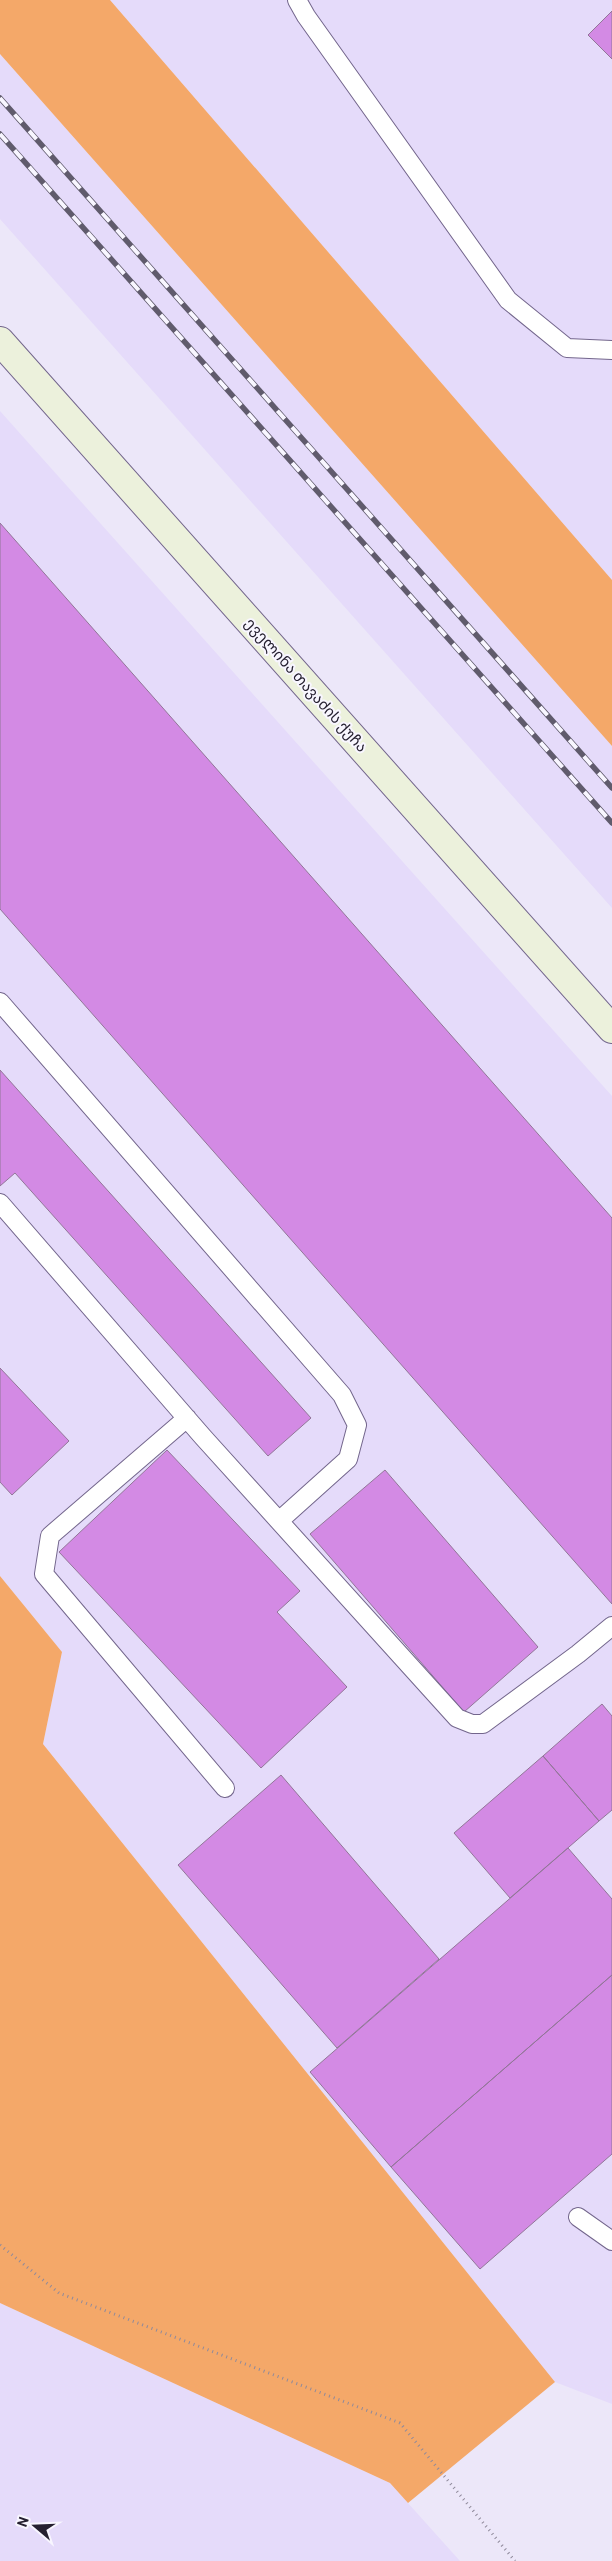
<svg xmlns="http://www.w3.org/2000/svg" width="612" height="2561" viewBox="0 0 612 2561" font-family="Barlow,'Noto Sans Georgian',sans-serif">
<rect width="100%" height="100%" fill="#ece7f9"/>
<path fill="#e5dbfa" d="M 110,0 L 612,0 L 612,580 Z
M 0,54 L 612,746 L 612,908 L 0,219 Z
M 0,411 L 612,1096 L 612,2404 L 555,2382 L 43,1744 L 62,1652 L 0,1576 Z
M 0,2303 L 390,2483 L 460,2561 L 0,2561 Z"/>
<path fill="#f4a869" d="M 0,0 L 110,0 L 612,580 L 612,746 L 0,54 Z
M 0,1576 L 62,1652 L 43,1744 L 555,2382 L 408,2503 L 390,2483 L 0,2303 Z"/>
<path fill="#d38ae4" stroke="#927698" d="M 612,11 L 612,59 L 588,35 Z
M 0,523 L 612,1218 L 612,1604 L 0,909 Z
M 0,1070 L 311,1418 L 268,1456 L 15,1173 L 0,1186 Z
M 0,1368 L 69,1441 L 12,1495 L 0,1482 Z
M 167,1450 L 300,1591 L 277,1612 L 347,1687 L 261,1768 L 59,1552 Z
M 385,1470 L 538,1647 L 464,1712 L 310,1534 Z
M 602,1704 L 612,1716 L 612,1810 L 599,1821 L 543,1756 Z
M 543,1756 L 599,1821 L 510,1898 L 454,1833 Z
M 281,1775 L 439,1959 L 337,2048 L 178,1865 Z
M 568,1848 L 612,1899 L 612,1975 L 391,2167 L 310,2072 Z
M 612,1975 L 612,2154 L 480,2269 L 391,2167 Z"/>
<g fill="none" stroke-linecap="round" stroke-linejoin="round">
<g stroke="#73668c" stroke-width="20">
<path id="lane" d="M 297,0 L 306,16 L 508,300 L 567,348 L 612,350
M 0,1002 L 342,1395 L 357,1425 L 348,1459 L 279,1521
M 0,1203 L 203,1437 L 457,1718 L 472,1724 L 483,1724 L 578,1654 L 612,1626
M 187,1418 L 50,1536 L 44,1574 L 225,1788
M 578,2217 L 612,2241"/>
</g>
<g stroke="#73668c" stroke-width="30">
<path id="secondary" d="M 0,341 L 612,1029"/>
</g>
<path stroke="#8f8a9b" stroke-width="3" stroke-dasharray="1 4" stroke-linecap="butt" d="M 0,2245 L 59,2293 L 400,2423 L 515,2561"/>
<use href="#lane" stroke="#fff" stroke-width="18"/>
<use href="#secondary" stroke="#ecf1dc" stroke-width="28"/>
<g stroke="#605b6c" stroke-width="5.5">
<path id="rail" d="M 0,98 L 612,788
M 0,134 L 612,823"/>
</g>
<use href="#rail" stroke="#f8f6ff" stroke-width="4" stroke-dasharray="11" stroke-linecap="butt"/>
</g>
<g text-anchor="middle" stroke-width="4" stroke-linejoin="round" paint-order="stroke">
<g font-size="15" fill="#252030" stroke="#f8f6ff">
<text transform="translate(306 685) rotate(48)" y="5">ეველინა თავაძის ქუჩა</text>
</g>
</g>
<g transform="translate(35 2526) rotate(289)" stroke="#f8f6ff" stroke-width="4" paint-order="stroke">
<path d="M0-4L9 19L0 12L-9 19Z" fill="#252030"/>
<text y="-8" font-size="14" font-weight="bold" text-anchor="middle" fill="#252030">N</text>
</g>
</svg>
